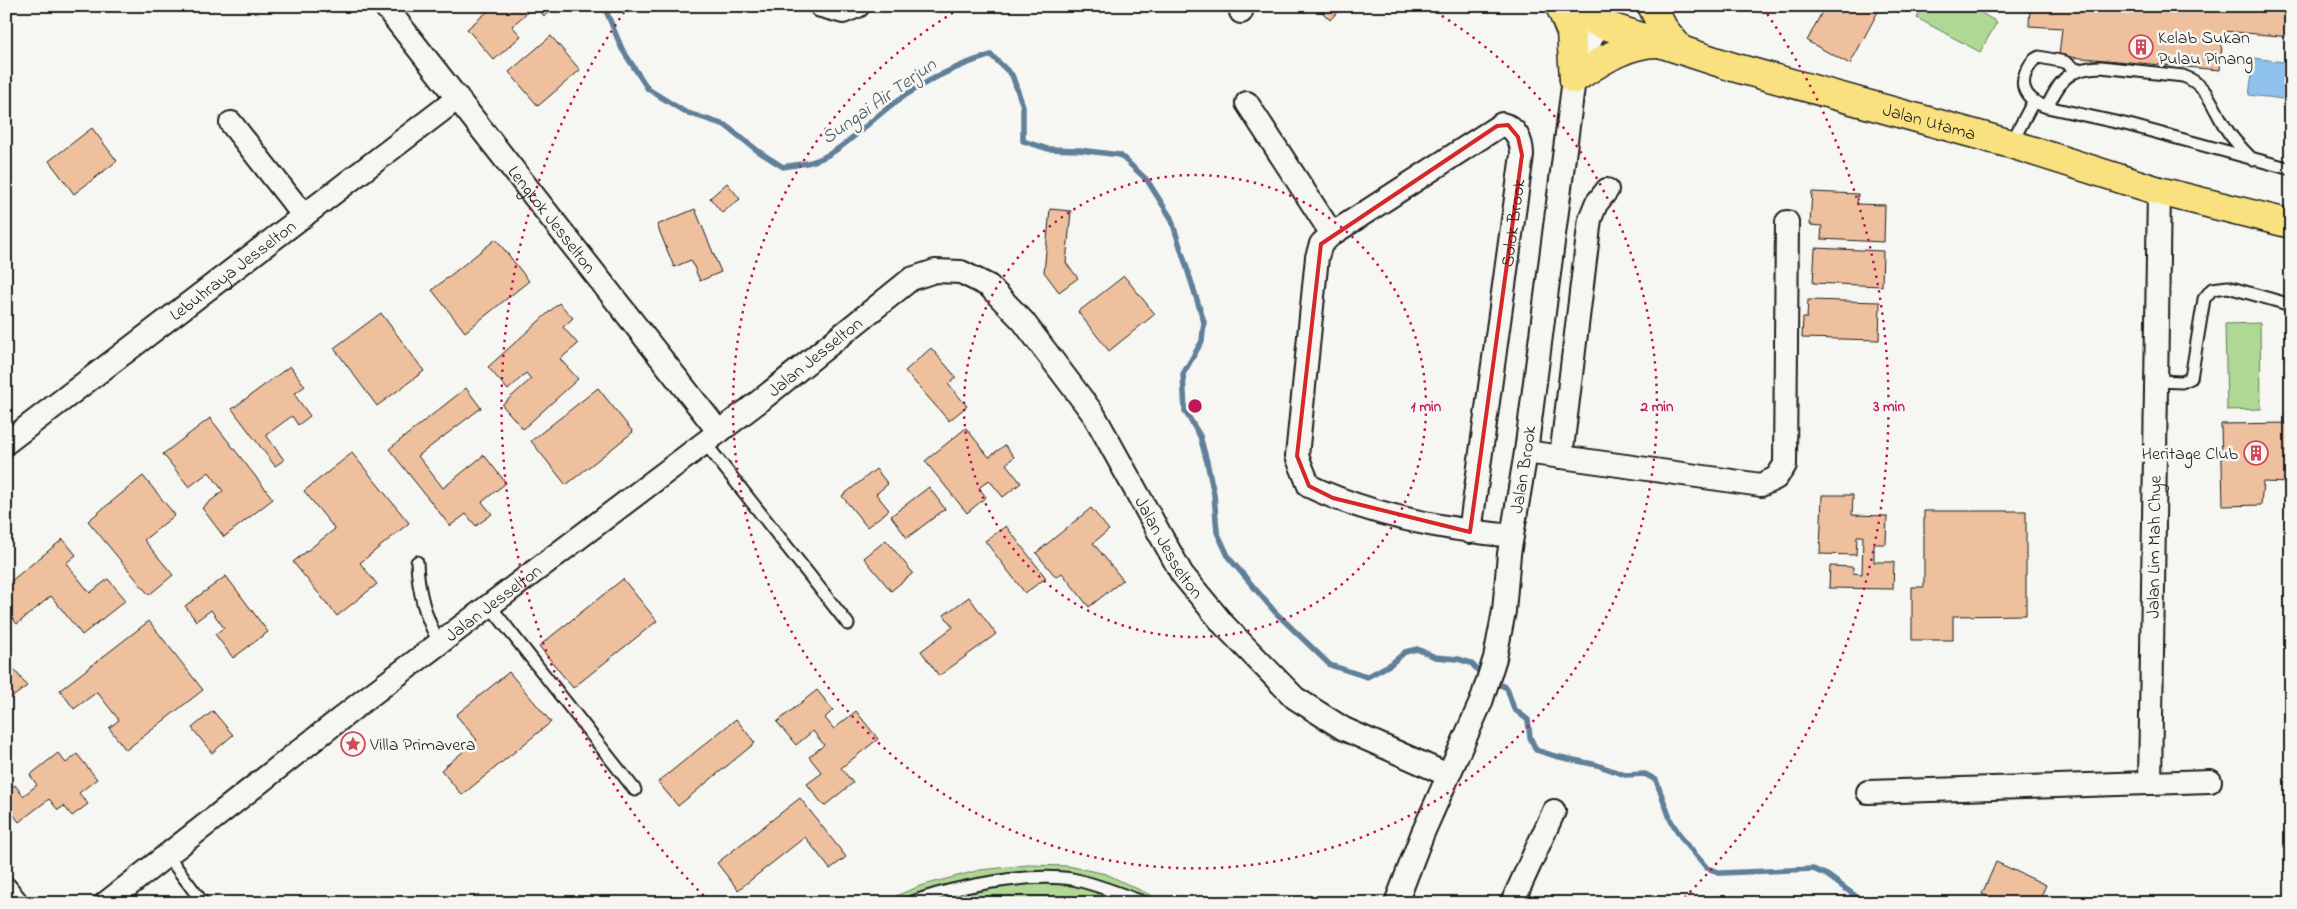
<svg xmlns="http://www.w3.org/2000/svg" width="2297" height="909" viewBox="0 0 2297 909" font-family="'Indie Flower',sans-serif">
<rect width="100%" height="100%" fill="#f6f6f2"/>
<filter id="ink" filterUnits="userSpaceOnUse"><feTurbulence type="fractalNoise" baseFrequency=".02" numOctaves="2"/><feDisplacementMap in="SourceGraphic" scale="10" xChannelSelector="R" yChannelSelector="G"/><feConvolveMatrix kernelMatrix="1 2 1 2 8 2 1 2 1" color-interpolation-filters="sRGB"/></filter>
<g filter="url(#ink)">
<path fill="#afd895" stroke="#667a58" d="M 1923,6 L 1969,6 L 1997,22 L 1980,52 L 1917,18 Z
M 2260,323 L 2261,409 L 2227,410 L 2225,324 Z
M 1028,865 L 1068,866 L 1106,874 L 1167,903 L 879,903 L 920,886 L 980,870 Z"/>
<path fill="#8ec1eb" stroke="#607f98" d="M 2254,58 L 2291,63 L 2291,100 L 2249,95 Z"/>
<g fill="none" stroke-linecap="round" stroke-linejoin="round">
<path stroke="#607f98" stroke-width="5.5" d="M 604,6 L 622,49 L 648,89 L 685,112 L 725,125 L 758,151 L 783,167 C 794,165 807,164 817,160 C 844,150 870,120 893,104 C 924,81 955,66 991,55 L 1012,75 L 1023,106 L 1023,141 L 1048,149 L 1079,150 L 1120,155 L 1147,180 L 1171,218 L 1204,322 L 1202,341 L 1183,374 L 1185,411 L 1200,436 L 1207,462 L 1214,494 L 1217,532 L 1229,558 L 1275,612 L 1330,665 L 1367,677 L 1391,664 L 1405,652 L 1417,649 L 1435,657 L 1458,659 L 1471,663 L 1484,677
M 1492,681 L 1507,688 L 1514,709 L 1528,720 L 1530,737 L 1536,750 L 1555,756 L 1597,765 L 1625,775 L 1645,774 L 1656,780 L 1671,821 L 1683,840 L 1707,868 L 1721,873 L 1813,869 L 1827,875 L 1865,903"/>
</g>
<path fill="#eec09d" stroke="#1c1c1c" d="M 494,6 L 526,6 L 530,10 L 512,26 L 521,36 L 494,60 L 467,29 Z
M 536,6 L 558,6 L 544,16 Z
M 1316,6 L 1343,6 L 1330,20 Z
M 1825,6 L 1881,6 L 1850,64 L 1807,41 Z
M 2030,6 L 2291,6 L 2291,37 L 2223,31 L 2220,70 L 2059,56 L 2062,28 L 2029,26 Z
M 551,36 L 580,70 L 538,106 L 509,72 Z
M 92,128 L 117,161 L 74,194 L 49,161 Z
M 727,183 L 740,199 L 722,213 L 710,198 Z
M 1812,192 L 1858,194 L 1857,204 L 1885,205 L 1884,242 L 1821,239 L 1822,226 L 1810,225 Z
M 695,209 L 721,272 L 700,281 L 691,260 L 674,267 L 657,225 Z
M 1050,209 L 1071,211 L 1066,263 L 1078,278 L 1059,292 L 1044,272 Z
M 496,239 L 529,281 L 465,332 L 432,290 Z
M 1815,248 L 1883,251 L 1882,286 L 1813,283 Z
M 1124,276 L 1155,314 L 1109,351 L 1078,312 Z
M 1808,300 L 1880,302 L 1879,340 L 1802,338 L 1803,318 L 1807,318 Z
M 559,303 L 573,318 L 563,327 L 578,344 L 560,359 L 578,379 L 523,429 L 502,405 L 531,379 L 526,373 L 508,390 L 488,367 Z
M 381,313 L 424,371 L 377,406 L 334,348 Z
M 931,348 L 956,377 L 948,384 L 967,406 L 949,421 L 905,371 Z
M 290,366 L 305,386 L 294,394 L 310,416 L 298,425 L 292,416 L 266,435 L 284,460 L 275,466 L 232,409 Z
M 466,388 L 481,408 L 418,456 L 443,488 L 484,455 L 506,483 L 482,502 L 492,514 L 476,526 L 466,514 L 450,526 L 389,449 Z
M 598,388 L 633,432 L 566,485 L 531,441 Z
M 210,418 L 273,499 L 224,537 L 202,508 L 223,491 L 209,472 L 189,487 L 163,454 Z
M 2291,423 L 2291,483 L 2263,482 L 2261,505 L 2223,506 L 2221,424 Z
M 966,428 L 989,457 L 1005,445 L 1014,457 L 1006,464 L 1021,483 L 1003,497 L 989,480 L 979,488 L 986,497 L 967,513 L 925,461 Z
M 352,453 L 409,523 L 360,563 L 377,584 L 337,616 L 293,562 L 335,529 L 304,491 Z
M 876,469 L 888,484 L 876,494 L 889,510 L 867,527 L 842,496 Z
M 143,476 L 175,515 L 144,540 L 173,575 L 149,595 L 88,521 Z
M 929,487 L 945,509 L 907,538 L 891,516 Z
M 1822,495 L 1853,495 L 1852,515 L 1887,516 L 1886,544 L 1874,544 L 1874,562 L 1894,562 L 1893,589 L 1829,588 L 1830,566 L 1853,567 L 1853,573 L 1862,574 L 1863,536 L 1857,536 L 1856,555 L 1820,554 Z
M 1091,508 L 1109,530 L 1093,543 L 1123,580 L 1089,607 L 1062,573 L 1056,577 L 1036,553 Z
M 1924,511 L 2026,511 L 2026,615 L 1953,616 L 1953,640 L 1912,640 L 1912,587 L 1924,587 Z
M 1006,526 L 1046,578 L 1025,593 L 985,541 Z
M 63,539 L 76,555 L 66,563 L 90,593 L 108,579 L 126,600 L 82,635 L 51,596 L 17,624 L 6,611 L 6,585 Z
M 886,540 L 913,573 L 891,591 L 864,558 Z
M 226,576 L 268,632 L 233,658 L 215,634 L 224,628 L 211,610 L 196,621 L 185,606 Z
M 623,579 L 657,621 L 573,688 L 539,646 Z
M 969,597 L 996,634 L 939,676 L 921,651 L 953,627 L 944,615 Z
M 149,621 L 203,690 L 126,750 L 109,728 L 119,720 L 97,692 L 74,709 L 60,690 Z
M 6,659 L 27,686 L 6,702 Z
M 509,672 L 551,722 L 462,795 L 441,770 L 477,740 L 456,715 Z
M 817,690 L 833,710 L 825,718 L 834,729 L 856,711 L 878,739 L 841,768 L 853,783 L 824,806 L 807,784 L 822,773 L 809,757 L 824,745 L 813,731 L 796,745 L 777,722 Z
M 213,711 L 233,735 L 212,753 L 192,728 Z
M 736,719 L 755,743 L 678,806 L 658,782 Z
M 58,753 L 66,763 L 77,754 L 97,779 L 79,793 L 88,804 L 72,816 L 64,806 L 58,810 L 49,799 L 19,822 L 6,805 L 6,792 L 15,785 L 23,796 L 37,785 L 30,775 Z
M 800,798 L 846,857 L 830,869 L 805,837 L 738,890 L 717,863 Z
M 1996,862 L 2046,885 L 2038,903 L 2001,903 L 1982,894 Z"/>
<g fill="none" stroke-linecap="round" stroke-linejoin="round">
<g stroke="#1c1c1c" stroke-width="15">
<path id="service" d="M 2077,70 L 2065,62 L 2039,57 C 2032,60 2030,65 2026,72 C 2018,89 2030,102 2047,107 L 2129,125 L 2291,169
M 2047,107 C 2061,79 2068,68 2101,67 L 2183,76 C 2209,85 2213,109 2227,130 C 2234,141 2244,151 2253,160
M 2011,144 L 2033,102
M 2156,381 L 2182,382 L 2191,378 L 2204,299 L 2212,289 L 2228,287 L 2291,305
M 705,443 L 848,624
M 417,562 C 418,592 425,618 440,644
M 490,606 L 635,790
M 167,855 L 203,903
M 910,903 C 951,887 1029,872 1072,879 C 1097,884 1121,894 1145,903"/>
</g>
<g stroke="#1c1c1c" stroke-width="26">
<g id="minor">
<path id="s1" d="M 385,6 L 719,432"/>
<path d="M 821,6 L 843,12 L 858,6"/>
<path d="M 1241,6 L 1241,12"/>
<path d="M 1247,103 L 1332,234"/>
<path d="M 231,123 L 304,216"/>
<path id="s2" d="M 6,443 L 458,98"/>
<path d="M 1526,452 L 1761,485 L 1776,478 L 1785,465 L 1787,222"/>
<path d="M 1561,457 L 1590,219 L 1596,204 L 1607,190"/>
<path id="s3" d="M 1470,532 L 1522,155 C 1522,142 1516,127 1502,124 L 1332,234 L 1321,244 L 1317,257 L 1297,456 L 1309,486 C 1371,516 1443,529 1512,536"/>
<path id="s4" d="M 2150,783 L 2159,191"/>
<path d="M 1868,792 L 2210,781"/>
<path d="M 6,889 L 17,903"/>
<path id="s5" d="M 106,903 L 363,701 L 761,400 L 911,279 L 935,271 L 961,272 L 989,286 L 1023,321 L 1094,415 L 1182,574 L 1224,625 L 1295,698 L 1344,729 L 1448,775"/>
<path id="s6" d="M 1396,903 L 1422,835 L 1481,702 L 1495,658 L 1504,611 L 1509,554 L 1526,452 L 1574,79 L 1598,23"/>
<path d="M 1512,903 L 1554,811"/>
</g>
</g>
<g stroke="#1c1c1c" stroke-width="31">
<g id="primary">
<path d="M 1560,6 L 1571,32 L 1574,79"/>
<path id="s7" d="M 1573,6 L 1598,23 L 1733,67 L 2011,144 L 2159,191 L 2291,224"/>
<path d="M 1652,6 L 1663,28 L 1680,49"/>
<path d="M 1574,79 C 1600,62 1626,43 1658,43"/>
</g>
</g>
<use href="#service" stroke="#f6f6f2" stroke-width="11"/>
<use href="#minor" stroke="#f6f6f2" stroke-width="22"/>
<use href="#primary" stroke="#fae180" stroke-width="28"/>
</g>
</g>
<path fill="none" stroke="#d62828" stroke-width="4" stroke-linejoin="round" d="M 1508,125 L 1518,137 L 1522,155 L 1470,532 L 1333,498 L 1309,486 L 1297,456 L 1321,244 L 1497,126 Z"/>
<g fill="none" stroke="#c2185b" stroke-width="2.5" stroke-dasharray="2.5 5">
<circle cx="1195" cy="406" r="231"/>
<path d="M1429 8A462 462 0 1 1 961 8"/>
<path d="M709 901A694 694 0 0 1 627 8M1763 8A694 694 0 0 1 1681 901"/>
</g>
<defs>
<g id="building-ring" transform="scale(1.25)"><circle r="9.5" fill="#f6f6f2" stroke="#d1495b" stroke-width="1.5"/><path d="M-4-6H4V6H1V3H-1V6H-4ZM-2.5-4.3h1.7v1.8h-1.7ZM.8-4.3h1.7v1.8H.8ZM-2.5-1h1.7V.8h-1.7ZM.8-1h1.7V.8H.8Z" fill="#d1495b"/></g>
<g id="sight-ring" transform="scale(1.25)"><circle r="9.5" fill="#f6f6f2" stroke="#d1495b" stroke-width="1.5"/><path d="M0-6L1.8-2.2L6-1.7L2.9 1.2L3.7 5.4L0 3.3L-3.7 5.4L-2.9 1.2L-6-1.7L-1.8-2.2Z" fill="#d1495b"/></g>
</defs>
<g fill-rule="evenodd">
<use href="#building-ring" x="2141" y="47"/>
<use href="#building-ring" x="2256" y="453"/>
<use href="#sight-ring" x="353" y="744"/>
</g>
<g text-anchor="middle" stroke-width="5" stroke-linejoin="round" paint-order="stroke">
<g font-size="18" fill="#1c1c1c" stroke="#f6f6f2" text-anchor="start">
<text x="2158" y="43">Kelab Sukan<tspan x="2158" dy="21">Pulau Pinang</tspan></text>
<text x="2238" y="459" text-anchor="end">Heritage Club</text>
<text x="370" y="750">Villa Primavera</text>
</g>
<g font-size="18" fill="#1c1c1c" stroke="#f6f6f2">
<text dy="6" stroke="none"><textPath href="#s7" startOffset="376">Jalan Utama</textPath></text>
<text dy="6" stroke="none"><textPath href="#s1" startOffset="271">Lengkok Jesselton</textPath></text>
<text dy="6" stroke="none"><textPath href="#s3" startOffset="312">Solok Brook</textPath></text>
<text dy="6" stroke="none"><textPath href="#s2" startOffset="285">Lebuhraya Jesselton</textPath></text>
<text dy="6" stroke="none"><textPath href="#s5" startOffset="895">Jalan Jesselton</textPath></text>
<text dy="6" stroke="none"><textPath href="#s6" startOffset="455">Jalan Brook</textPath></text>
<text dy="6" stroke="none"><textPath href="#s5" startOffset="1420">Jalan Jesselton</textPath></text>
<text dy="6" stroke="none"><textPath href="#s4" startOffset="236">Jalan Lim Mah Chye</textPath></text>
<text dy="6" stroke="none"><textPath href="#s5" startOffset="490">Jalan Jesselton</textPath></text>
</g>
<g font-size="19" font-style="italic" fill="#445664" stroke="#f6f6f2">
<text transform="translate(878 100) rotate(-35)" y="7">Sungai Air Terjun</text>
</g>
</g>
<circle cx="1195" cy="406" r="8" fill="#c2185b" stroke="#f6f6f2" stroke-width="2.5"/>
<g font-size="15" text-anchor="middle" font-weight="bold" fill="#c2185b" stroke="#f6f6f2" stroke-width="5" stroke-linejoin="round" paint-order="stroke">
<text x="1426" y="411">1 min</text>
<text x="1657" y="411">2 min</text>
<text x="1889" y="411">3 min</text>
</g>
<rect width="2297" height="909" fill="none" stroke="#f6f6f2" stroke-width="25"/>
<rect x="12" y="12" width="2272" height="884" fill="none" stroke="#1c1c1c" stroke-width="2" filter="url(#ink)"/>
</svg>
